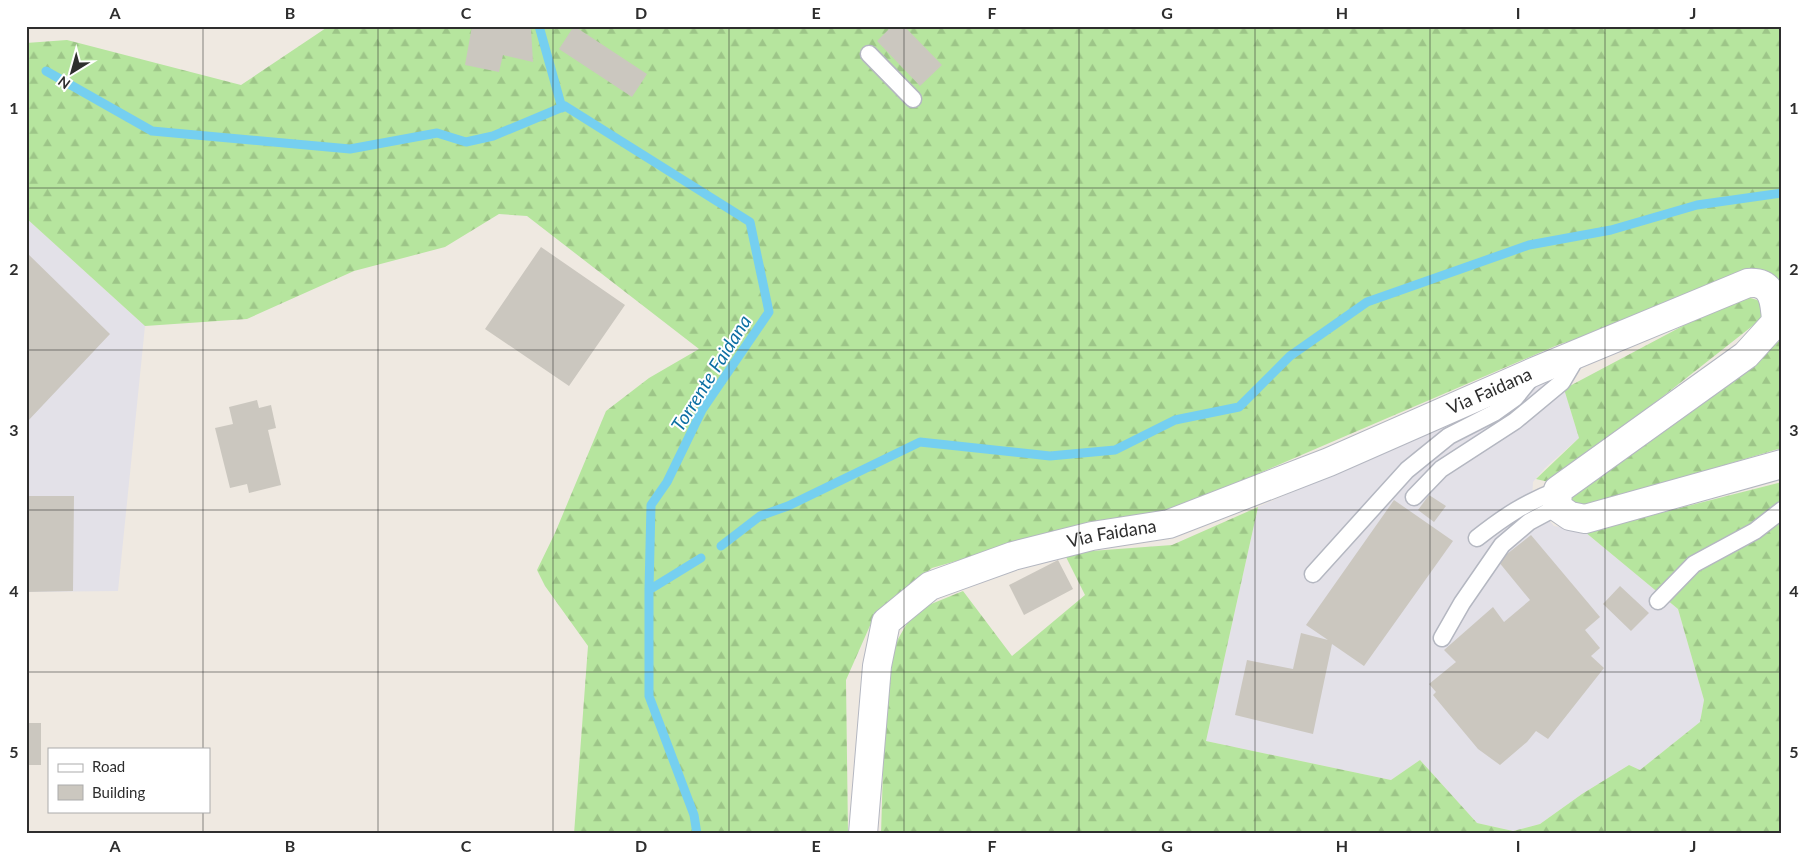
<svg xmlns="http://www.w3.org/2000/svg" width="1808" height="860" viewBox="0 0 1808 860" font-family="Lato,sans-serif">
<defs>
<pattern id="forest-firs" width="22" height="20" patternUnits="userSpaceOnUse" patternTransform="scale(1.25)"><rect width="22" height="20" fill="#b6e59e"/><path d="M5 1l3.5 6h-7zM16 11l3.5 6h-7z" fill="#9dc588"/></pattern>
</defs>
<rect width="100%" height="100%" fill="#efe9e1"/>
<path fill="#e3e1e8" d="M 26,218 L 145,326 L 118,591 L 26,592 Z
M 1560,376 L 1579,438 L 1545,468 L 1533,482 L 1532,500 L 1554,526 L 1585,532 L 1678,609 L 1704,700 L 1700,722 L 1640,770 L 1629,765 L 1582,794 L 1540,824 L 1513,831 L 1477,823 L 1420,760 L 1391,780 L 1206,741 L 1258,507 L 1539,382 Z"/>
<path fill="url(#forest-firs)" d="M 329,26 L 1782,26 L 1782,286 L 1767,274 L 1749,268 L 1697,289 L 1610,330 L 1560,344 L 1183,506 L 1054,533 L 932,568 L 876,612 L 846,680 L 848,834 L 574,834 L 588,646 L 545,586 L 537,570 L 555,533 L 606,411 L 649,378 L 699,349 L 527,216 L 499,214 L 445,247 L 354,271 L 247,319 L 145,326 L 26,218 L 26,43 L 67,40 L 241,85 Z
M 1741,295 L 1757,300 L 1761,303 L 1762,312 L 1760,320 L 1553,483 L 1536,479 L 1579,438 L 1564,389 Z
M 1782,338 L 1782,448 L 1584,507 L 1574,505 L 1569,498 L 1756,363 Z
M 1782,482 L 1782,834 L 881,834 L 884,737 L 894,646 L 914,611 L 963,591 L 1012,656 L 1085,595 L 1064,553 L 1172,545 L 1258,507 L 1206,741 L 1391,780 L 1420,760 L 1477,823 L 1513,831 L 1540,824 L 1582,794 L 1629,765 L 1640,770 L 1700,722 L 1704,700 L 1678,609 L 1585,532 Z"/>
<g fill="none" stroke-linecap="round" stroke-linejoin="round">
<path stroke="#75cff0" stroke-width="9" d="M 539,26 L 562,108 L 565,106 L 750,222 L 769,312 L 702,410 L 667,482 L 651,505 L 649,590 L 649,696 L 694,815 L 697,834
M 46,71 L 152,131 L 350,149 L 437,133 L 466,142 L 493,136 L 565,106
M 721,546 L 760,516 L 788,506 L 920,442 L 1050,456 L 1115,450 L 1175,420 L 1239,407 L 1290,356 L 1367,302 L 1529,245 L 1611,230 L 1697,205 L 1782,193
M 649,590 L 701,558"/>
</g>
<path fill="#cbc7bf" d="M 472,26 L 520,26 L 531,29 L 533,62 L 503,55 L 499,72 L 465,65 Z
M 574,26 L 647,74 L 632,97 L 559,49 Z
M 892,26 L 904,26 L 942,65 L 920,86 L 877,41 Z
M 541,247 L 625,305 L 569,386 L 485,329 Z
M 26,252 L 110,334 L 26,423 Z
M 257,400 L 259,408 L 271,405 L 276,428 L 268,430 L 281,485 L 249,493 L 247,484 L 230,488 L 215,428 L 233,424 L 229,407 Z
M 1429,495 L 1446,506 L 1434,522 L 1418,510 Z
M 26,496 L 74,496 L 73,591 L 26,592 Z
M 1394,500 L 1453,541 L 1364,666 L 1332,644 L 1313,734 L 1235,715 L 1247,660 L 1293,669 L 1301,633 L 1328,640 L 1306,625 Z
M 1531,535 L 1600,617 L 1585,630 L 1600,648 L 1591,656 L 1604,668 L 1548,739 L 1536,731 L 1527,742 L 1500,765 L 1478,749 L 1433,695 L 1436,692 L 1429,684 L 1456,662 L 1444,650 L 1493,607 L 1504,622 L 1530,600 L 1498,561 Z
M 1058,560 L 1073,589 L 1024,615 L 1009,585 Z
M 1620,586 L 1649,613 L 1631,631 L 1603,604 Z
M 26,723 L 41,723 L 41,765 L 26,765 Z"/>
<g fill="none" stroke-linecap="round" stroke-linejoin="round">
<g stroke="#b4b7c1" stroke-width="19">
<path id="lane" d="M 869,54 L 913,99
M 1414,497 L 1441,469 L 1515,421 L 1562,382 L 1578,355
M 1477,538 C 1505,516 1525,503 1558,490
M 1313,574 L 1407,470 L 1449,436 L 1494,413 L 1515,398 L 1532,377
M 1658,601 L 1694,564 L 1755,531 L 1782,510
M 1442,638 L 1462,603 L 1502,545 L 1529,522 L 1557,507"/>
</g>
<g stroke="#b4b7c1" stroke-width="30">
<g id="street">
<path id="s1" d="M 863,834 L 877,666 L 886,622 L 930,586 L 1013,556 L 1092,536 L 1169,524 L 1329,462 L 1538,370 L 1748,283 C 1774,281 1775,303 1776,322 L 1746,355 L 1558,490 L 1557,507 L 1570,516 L 1585,519 L 1782,464"/>
</g>
</g>
<use href="#lane" stroke="#fff" stroke-width="16"/>
<use href="#street" stroke="#fff" stroke-width="28"/>
</g>
<path fill="none" stroke="#2e2e2e" stroke-width="1" stroke-opacity="0.55" d="M 203,26 L 203,749M 378,26 L 378,834M 553,26 L 553,834M 729,26 L 729,834M 904,26 L 904,834M 1079,26 L 1079,834M 1255,26 L 1255,834M 1430,26 L 1430,834M 1605,26 L 1605,834M 26,188 L 1782,188M 26,350 L 1782,350M 26,510 L 1782,510M 26,672 L 1782,672M 203,811 L 203,834"/>
<g text-anchor="middle" stroke-width="4" stroke-linejoin="round" paint-order="stroke">
<g font-size="18" fill="#2e2e2e" stroke="#fff">
<text dy="6" stroke="none"><textPath href="#s1" startOffset="865">Via Faidana</textPath></text>
<text dy="6" stroke="none"><textPath href="#s1" startOffset="460">Via Faidana</textPath></text>
</g>
<g font-size="19" font-style="italic" fill="#0d6fa3" stroke="#fff">
<text transform="translate(711 373) rotate(-58)" y="7">Torrente Faidana</text>
</g>
</g>
<rect width="1808" height="860" fill="none" stroke="#ffffff" stroke-width="55"/>
<rect x="48" y="748" width="162" height="65" fill="#ffffff" stroke="#ababab"/>
<rect x="58" y="764" width="25" height="8" fill="#ffffff" stroke="#ababab"/>
<text x="92" y="772" font-size="15" fill="#2e2e2e">Road</text>
<rect x="58" y="785" width="25" height="15" fill="#cbc7bf" stroke="#ababab"/>
<text x="92" y="798" font-size="15" fill="#2e2e2e">Building</text>
<g transform="translate(72 72) rotate(217)" stroke="#ffffff" stroke-width="4" paint-order="stroke">
<path d="M0-4L9 19L0 12L-9 19Z" fill="#2e2e2e"/>
<text y="-8" font-size="14" font-weight="bold" text-anchor="middle" fill="#2e2e2e">N</text>
</g>
<rect x="28" y="28" width="1752" height="804" fill="none" stroke="#2e2e2e" stroke-width="2"/>
<g font-size="16" text-anchor="middle" font-weight="bold" fill="#2e2e2e">
<text x="115" y="19">A</text>
<text x="290" y="19">B</text>
<text x="466" y="19">C</text>
<text x="641" y="19">D</text>
<text x="816" y="19">E</text>
<text x="992" y="19">F</text>
<text x="1167" y="19">G</text>
<text x="1342" y="19">H</text>
<text x="1518" y="19">I</text>
<text x="1693" y="19">J</text>
<text x="14" y="114">1</text>
<text x="1794" y="114">1</text>
<text x="14" y="275">2</text>
<text x="1794" y="275">2</text>
<text x="14" y="436">3</text>
<text x="1794" y="436">3</text>
<text x="14" y="597">4</text>
<text x="1794" y="597">4</text>
<text x="14" y="758">5</text>
<text x="1794" y="758">5</text>
<text x="115" y="852">A</text>
<text x="290" y="852">B</text>
<text x="466" y="852">C</text>
<text x="641" y="852">D</text>
<text x="816" y="852">E</text>
<text x="992" y="852">F</text>
<text x="1167" y="852">G</text>
<text x="1342" y="852">H</text>
<text x="1518" y="852">I</text>
<text x="1693" y="852">J</text>
</g>
</svg>
